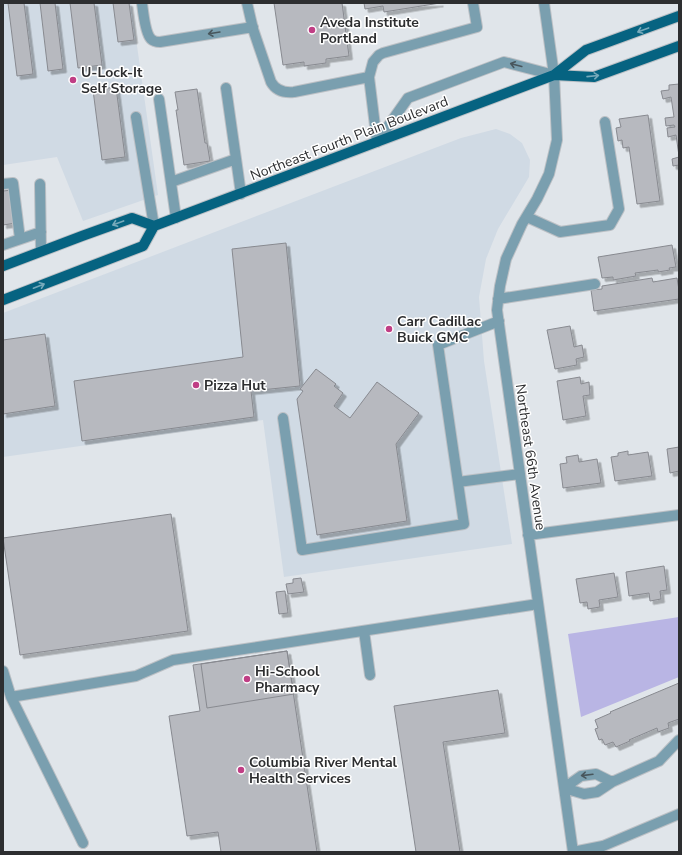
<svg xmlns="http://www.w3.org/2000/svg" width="682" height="855" viewBox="0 0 682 855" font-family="'Nunito Sans',sans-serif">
<defs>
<filter id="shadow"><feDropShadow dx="3.5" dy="3.5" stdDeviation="0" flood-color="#0004"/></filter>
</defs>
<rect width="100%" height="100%" fill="#e0e5ea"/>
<path fill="#d0dae4" d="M 3,3 L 131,3 L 158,195 L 83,221 L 57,157 L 3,165 Z
M 496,129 L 510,134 L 522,143 L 530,160 L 529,177 L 498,229 L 486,259 L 479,297 L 484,361 L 512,544 L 284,577 L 263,420 L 3,457 L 3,313 L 461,138 Z"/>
<path fill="#b9b5e4" d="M 679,617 L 679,677 L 581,717 L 568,634 Z"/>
<path fill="#b7b9bf" stroke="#888a90" filter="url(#shadow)" d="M 8,3 L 24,3 L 33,74 L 17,76 Z
M 40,3 L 55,3 L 63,69 L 48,71 Z
M 70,3 L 94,3 L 102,65 L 78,68 Z
M 113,3 L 129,3 L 134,40 L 118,42 Z
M 274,3 L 342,3 L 349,56 L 326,59 L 326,63 L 304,66 L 304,62 L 283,65 Z
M 364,3 L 440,3 L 384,12 L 383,6 L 365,9 Z
M 679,84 L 679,156 L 676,135 L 668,137 L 667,128 L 675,127 L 674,125 L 666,126 L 665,118 L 674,117 L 671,97 L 663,99 L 661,91 L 669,90 L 669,85 Z
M 116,87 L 125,157 L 102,160 L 93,90 Z
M 197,89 L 205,143 L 207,143 L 210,161 L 184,165 L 176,110 L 178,110 L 175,92 Z
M 648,115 L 660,201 L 637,204 L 629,147 L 623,148 L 622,140 L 618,141 L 616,128 L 621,127 L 619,119 Z
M 679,157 L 679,165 L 673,166 L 672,159 Z
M 12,190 L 16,223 L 3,225 L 3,191 Z
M 286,243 L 300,386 L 251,391 L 254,417 L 82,441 L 74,381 L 243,357 L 232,249 Z
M 672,245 L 676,267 L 669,268 L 670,270 L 658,272 L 658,270 L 635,273 L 636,276 L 613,280 L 613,277 L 602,278 L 598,257 Z
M 652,278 L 653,282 L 677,278 L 679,290 L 679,299 L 594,311 L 591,290 L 602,289 L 602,286 Z
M 570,326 L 574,347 L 582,345 L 584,357 L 576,359 L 577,365 L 555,369 L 547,330 Z
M 45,334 L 55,406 L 3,414 L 3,340 Z
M 316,369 L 336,384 L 334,386 L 343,393 L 334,406 L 350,418 L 377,382 L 419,413 L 396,444 L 407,521 L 317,535 L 297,399 L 303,391 L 300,389 Z
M 580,377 L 581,384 L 589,382 L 590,395 L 583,396 L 586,416 L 563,420 L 557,381 Z
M 679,447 L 679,471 L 670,473 L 667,449 Z
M 628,451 L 628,455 L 648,452 L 652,476 L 615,481 L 611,457 L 618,456 L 618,453 Z
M 578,455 L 579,462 L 597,459 L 601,483 L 563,488 L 560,464 L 567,463 L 566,457 Z
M 171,514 L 188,631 L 20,655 L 3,538 Z
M 664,566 L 667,590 L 660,591 L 661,599 L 650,601 L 649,593 L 629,596 L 626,572 Z
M 614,573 L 618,597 L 599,600 L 600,607 L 588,609 L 587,602 L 580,603 L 576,579 Z
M 301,578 L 304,592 L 288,594 L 286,584 L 293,583 L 293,579 Z
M 285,591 L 288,613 L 279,614 L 276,592 Z
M 287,651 L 317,852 L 221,852 L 218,832 L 187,836 L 169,716 L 200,711 L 193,665 Z
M 287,651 L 294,694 L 207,708 L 201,664 Z
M 679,683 L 679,719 L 668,723 L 669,728 L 658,732 L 657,728 L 629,740 L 630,741 L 616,747 L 613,742 L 605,745 L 602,739 L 599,740 L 595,729 L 598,728 L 595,720 L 611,713 L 610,712 Z
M 498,690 L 505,733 L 443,742 L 460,852 L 416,852 L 394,706 Z"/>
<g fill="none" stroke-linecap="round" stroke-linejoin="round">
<g stroke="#bcc0c5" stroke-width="12">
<path id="minor" d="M 142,3 C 143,11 145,33 151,39 C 153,41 156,42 160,42 L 253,27
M 247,3 L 253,29 L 271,82 C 276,91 284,93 294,92 L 369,77
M 544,3 L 554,75 L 557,140 L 549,174 L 537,199 L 522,224 L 506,259 L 500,286 L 497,310 L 573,852
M 226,88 L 241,194
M 159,99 L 176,218
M 136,117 L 154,226
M 377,142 L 369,77 L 373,62 L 379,55 L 383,53 L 477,27 L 473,3
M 377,142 L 408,98 L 504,62 L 554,75
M 171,182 L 236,159
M 3,184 L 13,183 L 20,239
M 40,184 L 41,251
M 527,217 L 560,232 L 610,225 L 619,209 L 605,122
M 3,245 L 41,232
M 498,299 L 595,284
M 283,418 L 302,550 L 464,524 L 438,345 L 499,321
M 458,482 L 520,474
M 528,535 L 679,515
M 364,631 L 370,675
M 3,671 L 11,697 L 83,843
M 11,697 L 136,676 L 173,660 L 538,604
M 564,788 L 584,794 L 597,792 L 612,782 L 659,761 L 679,740
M 564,788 L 581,776 L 596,774 L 612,782
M 573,852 L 603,846 L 679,814"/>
</g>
<g stroke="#bcc0c5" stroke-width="12">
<path id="major" d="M 554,75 L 594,77 L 679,46
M 3,266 L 82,236 L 132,218 L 154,226
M 3,300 L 143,246 L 154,226 L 554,75 L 586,50 L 679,16"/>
</g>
<use href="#minor" stroke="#7a9faf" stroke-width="10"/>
<use href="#major" stroke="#066381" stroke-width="10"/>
</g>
<defs><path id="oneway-shaft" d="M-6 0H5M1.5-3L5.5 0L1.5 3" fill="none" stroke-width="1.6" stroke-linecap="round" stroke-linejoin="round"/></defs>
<g stroke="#76a9ba">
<use href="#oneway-shaft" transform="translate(643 30) rotate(160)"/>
<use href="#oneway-shaft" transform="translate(593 76) rotate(-6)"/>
<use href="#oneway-shaft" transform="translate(118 223) rotate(160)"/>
<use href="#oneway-shaft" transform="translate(39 286) rotate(-21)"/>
</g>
<g stroke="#48565c">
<use href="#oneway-shaft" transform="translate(214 33) rotate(171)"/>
<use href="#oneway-shaft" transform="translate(516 65) rotate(-165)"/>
<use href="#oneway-shaft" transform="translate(587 775) rotate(173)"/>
</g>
<g fill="#c03e85" stroke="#fff" stroke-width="1.5">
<circle cx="312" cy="30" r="4"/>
<circle cx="73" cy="80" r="4"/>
<circle cx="389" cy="329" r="4"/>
<circle cx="196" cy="385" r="4"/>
<circle cx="247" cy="679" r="4"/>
<circle cx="241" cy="770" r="4"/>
</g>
<g text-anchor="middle" stroke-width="3" stroke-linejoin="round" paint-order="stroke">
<g font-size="14" font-weight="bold" fill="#2d2e30" stroke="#fff" text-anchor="start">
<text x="320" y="27">Aveda Institute<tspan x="320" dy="16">Portland</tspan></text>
<text x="81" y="77">U-Lock-It<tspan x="81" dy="16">Self Storage</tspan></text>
<text x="397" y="326">Carr Cadillac<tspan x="397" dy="16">Buick GMC</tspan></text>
<text x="204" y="390">Pizza Hut</text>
<text x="255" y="676">Hi-School<tspan x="255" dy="16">Pharmacy</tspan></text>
<text x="249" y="767">Columbia River Mental<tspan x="249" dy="16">Health Services</tspan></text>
</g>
<g font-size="14" fill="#2d2e30" stroke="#fff">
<text transform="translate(349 138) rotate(-21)" y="5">Northeast Fourth Plain Boulevard</text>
<text transform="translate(531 457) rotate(82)" y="5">Northeast 66th Avenue</text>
</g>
</g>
<rect width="682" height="855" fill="none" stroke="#2d2e30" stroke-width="8"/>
</svg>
